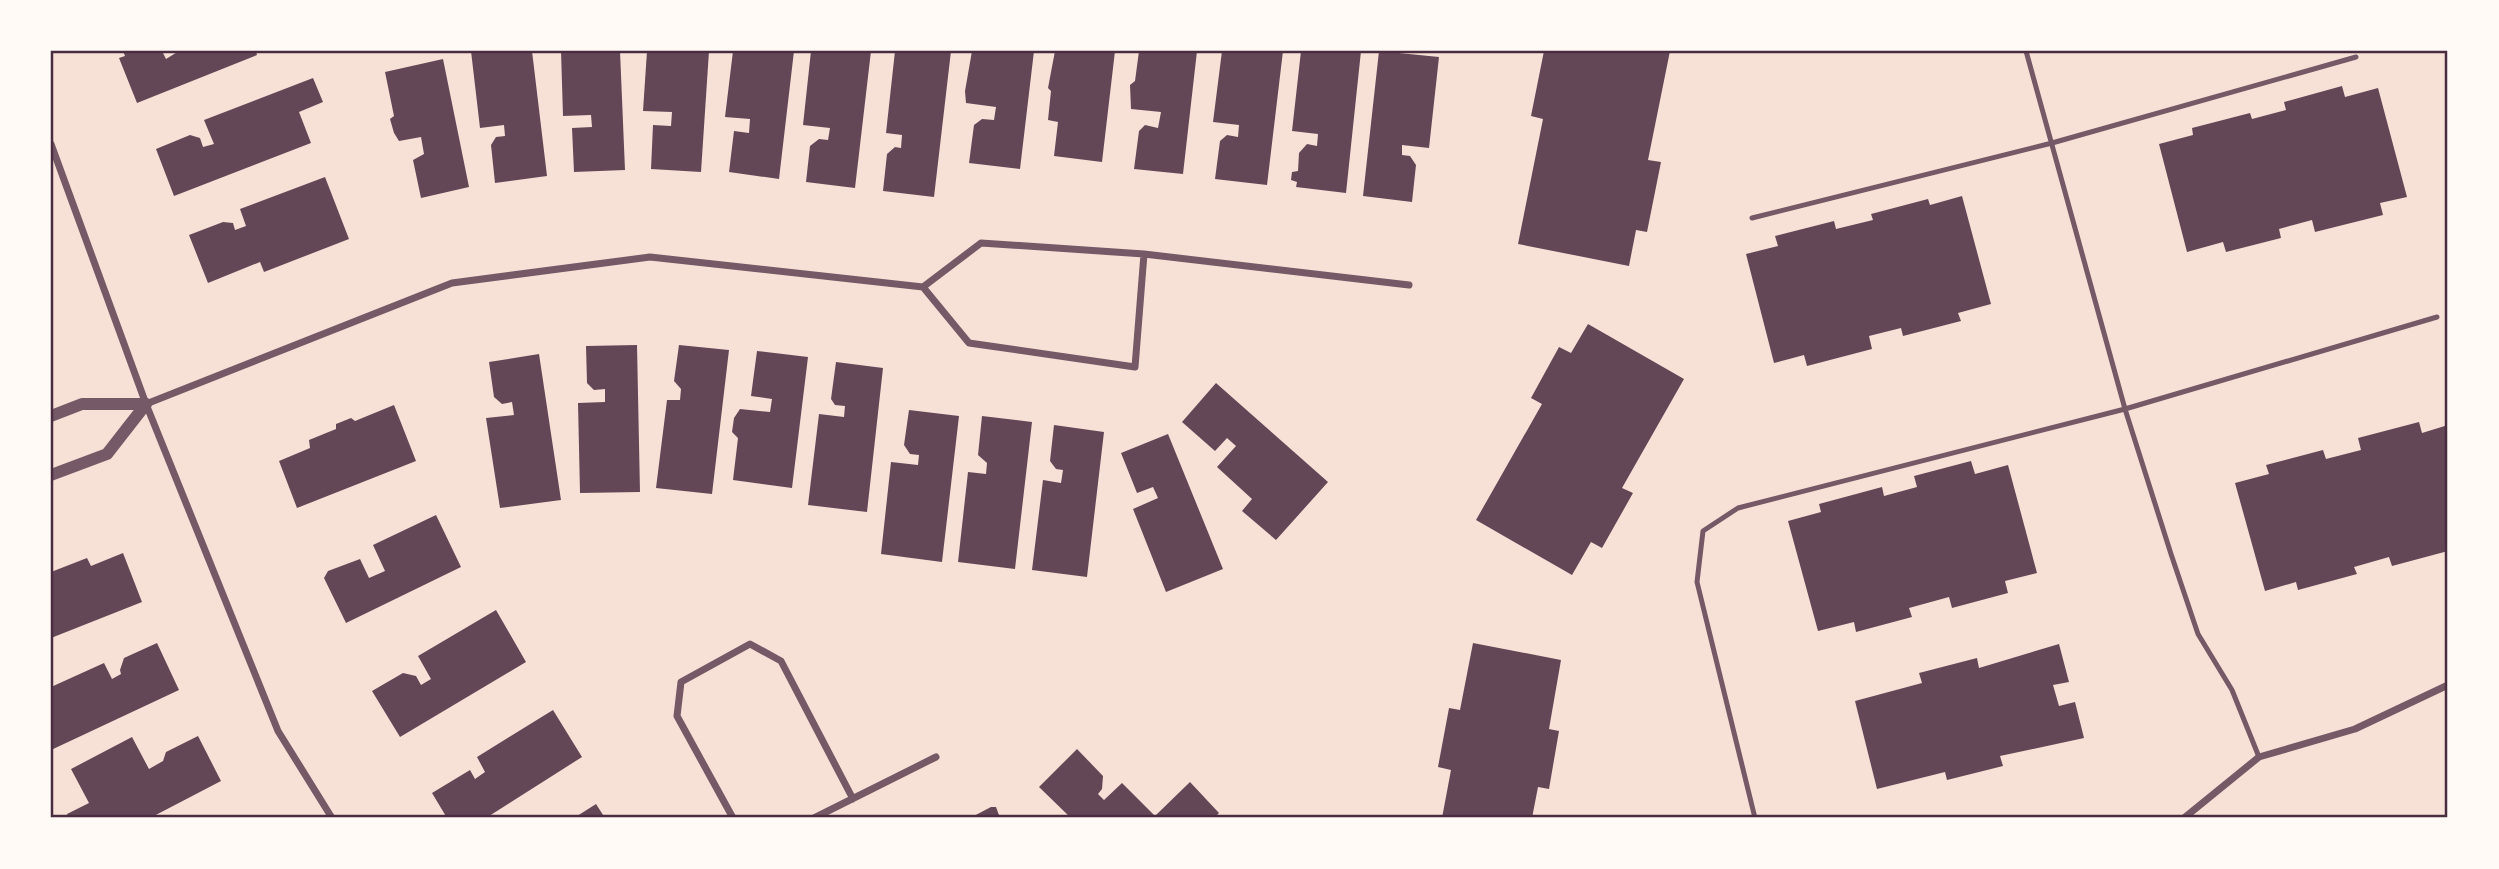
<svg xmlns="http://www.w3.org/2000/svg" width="2499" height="869" viewBox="0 0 2499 869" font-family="'Roboto Condensed',sans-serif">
<rect width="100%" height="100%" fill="#f7e1d7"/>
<path fill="#644757" d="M 123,51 L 162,51 L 166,59 L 179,51 L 256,51 L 257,55 L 137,103 L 119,58 L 125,56 Z
M 471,51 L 532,51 L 547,176 L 495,183 L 491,145 L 496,137 L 505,136 L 504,125 L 480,128 Z
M 561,51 L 620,51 L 625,170 L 574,172 L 572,128 L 592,127 L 591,115 L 563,116 Z
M 647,51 L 709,51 L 701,172 L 651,169 L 653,125 L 671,126 L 672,112 L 643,111 Z
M 733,51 L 794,51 L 779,179 L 729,172 L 734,131 L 749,133 L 750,119 L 725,117 Z
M 811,51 L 871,51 L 855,188 L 806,182 L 810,146 L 819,139 L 828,140 L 830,128 L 803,125 Z
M 895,51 L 951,51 L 934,197 L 883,191 L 887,154 L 895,147 L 901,148 L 902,135 L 886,133 Z
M 972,51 L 1034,51 L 1020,169 L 969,163 L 974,125 L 982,119 L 994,120 L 996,107 L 966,103 L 965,91 Z
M 1055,51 L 1115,51 L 1102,162 L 1054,156 L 1058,122 L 1048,120 L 1051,91 L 1048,88 Z
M 1139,51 L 1197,51 L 1183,174 L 1134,169 L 1139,131 L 1145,125 L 1158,128 L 1161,112 L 1131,109 L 1130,85 L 1135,81 Z
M 1222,51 L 1283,51 L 1267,185 L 1215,179 L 1220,141 L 1227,135 L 1238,137 L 1239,125 L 1213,122 Z
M 1301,51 L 1361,51 L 1346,193 L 1296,187 L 1297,182 L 1291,180 L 1292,172 L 1298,171 L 1299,153 L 1307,144 L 1317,146 L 1318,134 L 1292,131 Z
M 1379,51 L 1439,57 L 1429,148 L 1402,145 L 1402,155 L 1410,156 L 1416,165 L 1412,202 L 1363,196 Z
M 1544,51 L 1670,51 L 1648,160 L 1661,162 L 1647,232 L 1636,230 L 1629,266 L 1518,244 L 1543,119 L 1531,116 Z
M 443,59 L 469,187 L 421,198 L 413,160 L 424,154 L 421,137 L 399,141 L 394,133 L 390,119 L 394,116 L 385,72 Z
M 313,78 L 323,102 L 299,112 L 311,143 L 174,196 L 156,149 L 190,135 L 200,138 L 203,147 L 214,144 L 204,120 Z
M 2342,86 L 2345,97 L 2378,88 L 2407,197 L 2380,203 L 2383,215 L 2315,232 L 2312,220 L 2279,229 L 2281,238 L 2226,252 L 2223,242 L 2187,252 L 2159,144 L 2193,135 L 2192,128 L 2250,113 L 2252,119 L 2286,110 L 2284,102 Z
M 325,177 L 349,239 L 264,272 L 260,262 L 208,283 L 189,235 L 223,222 L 233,223 L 235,230 L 246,226 L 240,209 Z
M 1962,196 L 1991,304 L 1958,313 L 1961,321 L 1903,336 L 1901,328 L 1869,336 L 1872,349 L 1807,366 L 1804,355 L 1774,363 L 1746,254 L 1778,246 L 1775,236 L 1834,221 L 1836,229 L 1873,220 L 1871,214 L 1928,199 L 1930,205 Z
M 1588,324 L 1684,379 L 1622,488 L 1633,493 L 1602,548 L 1591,542 L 1572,575 L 1476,520 L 1542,404 L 1531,398 L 1559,347 L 1571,353 Z
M 637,345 L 640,492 L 580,493 L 578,403 L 605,402 L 605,389 L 594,390 L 587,383 L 586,346 Z
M 679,345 L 729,350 L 712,494 L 656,488 L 667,400 L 680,400 L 681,389 L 674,381 Z
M 757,351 L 808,357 L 792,488 L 733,480 L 738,438 L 732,432 L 734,418 L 740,409 L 770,412 L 772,399 L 751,396 Z
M 539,354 L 561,500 L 500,508 L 486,418 L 514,415 L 512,402 L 502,404 L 494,397 L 489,362 Z
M 836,362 L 883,368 L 867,512 L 808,505 L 819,414 L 844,417 L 845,406 L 835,405 L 831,399 Z
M 1216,383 L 1328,482 L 1276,540 L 1242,511 L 1252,499 L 1217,467 L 1236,446 L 1227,438 L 1215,451 L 1182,422 Z
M 394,405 L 416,461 L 297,508 L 279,461 L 310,448 L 309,440 L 336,429 L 336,424 L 351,418 L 355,421 Z
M 909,410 L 959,416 L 942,562 L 881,554 L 891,462 L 918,465 L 919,455 L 910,454 L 904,445 Z
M 982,416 L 1032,422 L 1015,569 L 958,562 L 968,472 L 986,474 L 987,463 L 978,455 Z
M 2419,422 L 2422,433 L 2448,425 L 2448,551 L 2392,566 L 2389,557 L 2354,567 L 2357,574 L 2298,590 L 2296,582 L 2265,591 L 2235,483 L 2269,474 L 2266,465 L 2323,450 L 2326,459 L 2361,450 L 2358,438 Z
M 1054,425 L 1104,432 L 1087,577 L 1032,570 L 1043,480 L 1061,483 L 1063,470 L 1056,469 L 1050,461 Z
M 1168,434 L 1223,569 L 1166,592 L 1133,509 L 1158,498 L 1153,487 L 1137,493 L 1121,453 Z
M 1971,461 L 1975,474 L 2008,465 L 2037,573 L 2005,581 L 2008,593 L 1952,608 L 1949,597 L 1909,608 L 1912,617 L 1856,632 L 1854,622 L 1818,631 L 1788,521 L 1821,512 L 1819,504 L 1882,487 L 1884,496 L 1917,487 L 1914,476 Z
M 436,515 L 461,567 L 346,623 L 324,578 L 328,571 L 360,559 L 369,578 L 385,571 L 373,545 Z
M 123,553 L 142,602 L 51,638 L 51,572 L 87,558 L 91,566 Z
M 496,610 L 526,662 L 400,737 L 372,691 L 403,673 L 416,676 L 421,685 L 431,679 L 418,656 Z
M 157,643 L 179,690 L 51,750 L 51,687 L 104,663 L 112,679 L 121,674 L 120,670 L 124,658 Z
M 1473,643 L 1561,660 L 1549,729 L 1559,731 L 1549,789 L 1538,787 L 1532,818 L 1442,818 L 1451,770 L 1438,767 L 1449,708 L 1460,710 Z
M 2059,644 L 2069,682 L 2053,685 L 2059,706 L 2075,702 L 2084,738 L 2000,756 L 2003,766 L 1947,780 L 1945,772 L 1877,789 L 1855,701 L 1922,683 L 1919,673 L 1977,658 L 1979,668 Z
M 553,710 L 582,757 L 486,818 L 447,818 L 432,793 L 470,770 L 475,779 L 485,772 L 477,757 Z
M 198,736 L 221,781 L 150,818 L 69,818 L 67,814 L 89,803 L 71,769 L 132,737 L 149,769 L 163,761 L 166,752 Z
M 1077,749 L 1103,776 L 1102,789 L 1098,794 L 1104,800 L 1122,783 L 1155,816 L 1190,782 L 1219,813 L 1214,818 L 1071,818 L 1039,787 Z
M 596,804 L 605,818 L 574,818 Z
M 991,807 L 996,807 L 1000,818 L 970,818 Z"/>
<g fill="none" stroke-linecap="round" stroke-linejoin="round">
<path stroke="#755966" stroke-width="5" d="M 2026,51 L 2125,409 L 2171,554 L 2198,634 L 2232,690 L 2259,757
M 1752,218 L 2052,143 L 2356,57
M 1755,818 L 1697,582 L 1703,531 L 1738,508 L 2125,409 L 2437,317"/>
<path stroke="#755966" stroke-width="7" d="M 51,144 L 146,404 L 278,731 L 332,818
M 923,287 L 969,343 L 1135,367 L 1144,254
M 146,404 L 452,283 L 650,257 L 923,287 L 981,243 L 1144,254 L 1409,285
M 733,818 L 677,716 L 681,682 L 750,644 L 781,661 L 853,799
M 814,818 L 936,757
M 2184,818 L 2259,757 L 2355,729 L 2448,685"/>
<path stroke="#755966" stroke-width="12" d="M 51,416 L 82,404 L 146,404
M 51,475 L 107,454 L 146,404"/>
</g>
<rect width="2499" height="869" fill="none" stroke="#fffaf5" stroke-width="105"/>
<rect x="52" y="52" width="2394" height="764" fill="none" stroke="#4a2c40" stroke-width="2.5"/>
</svg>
